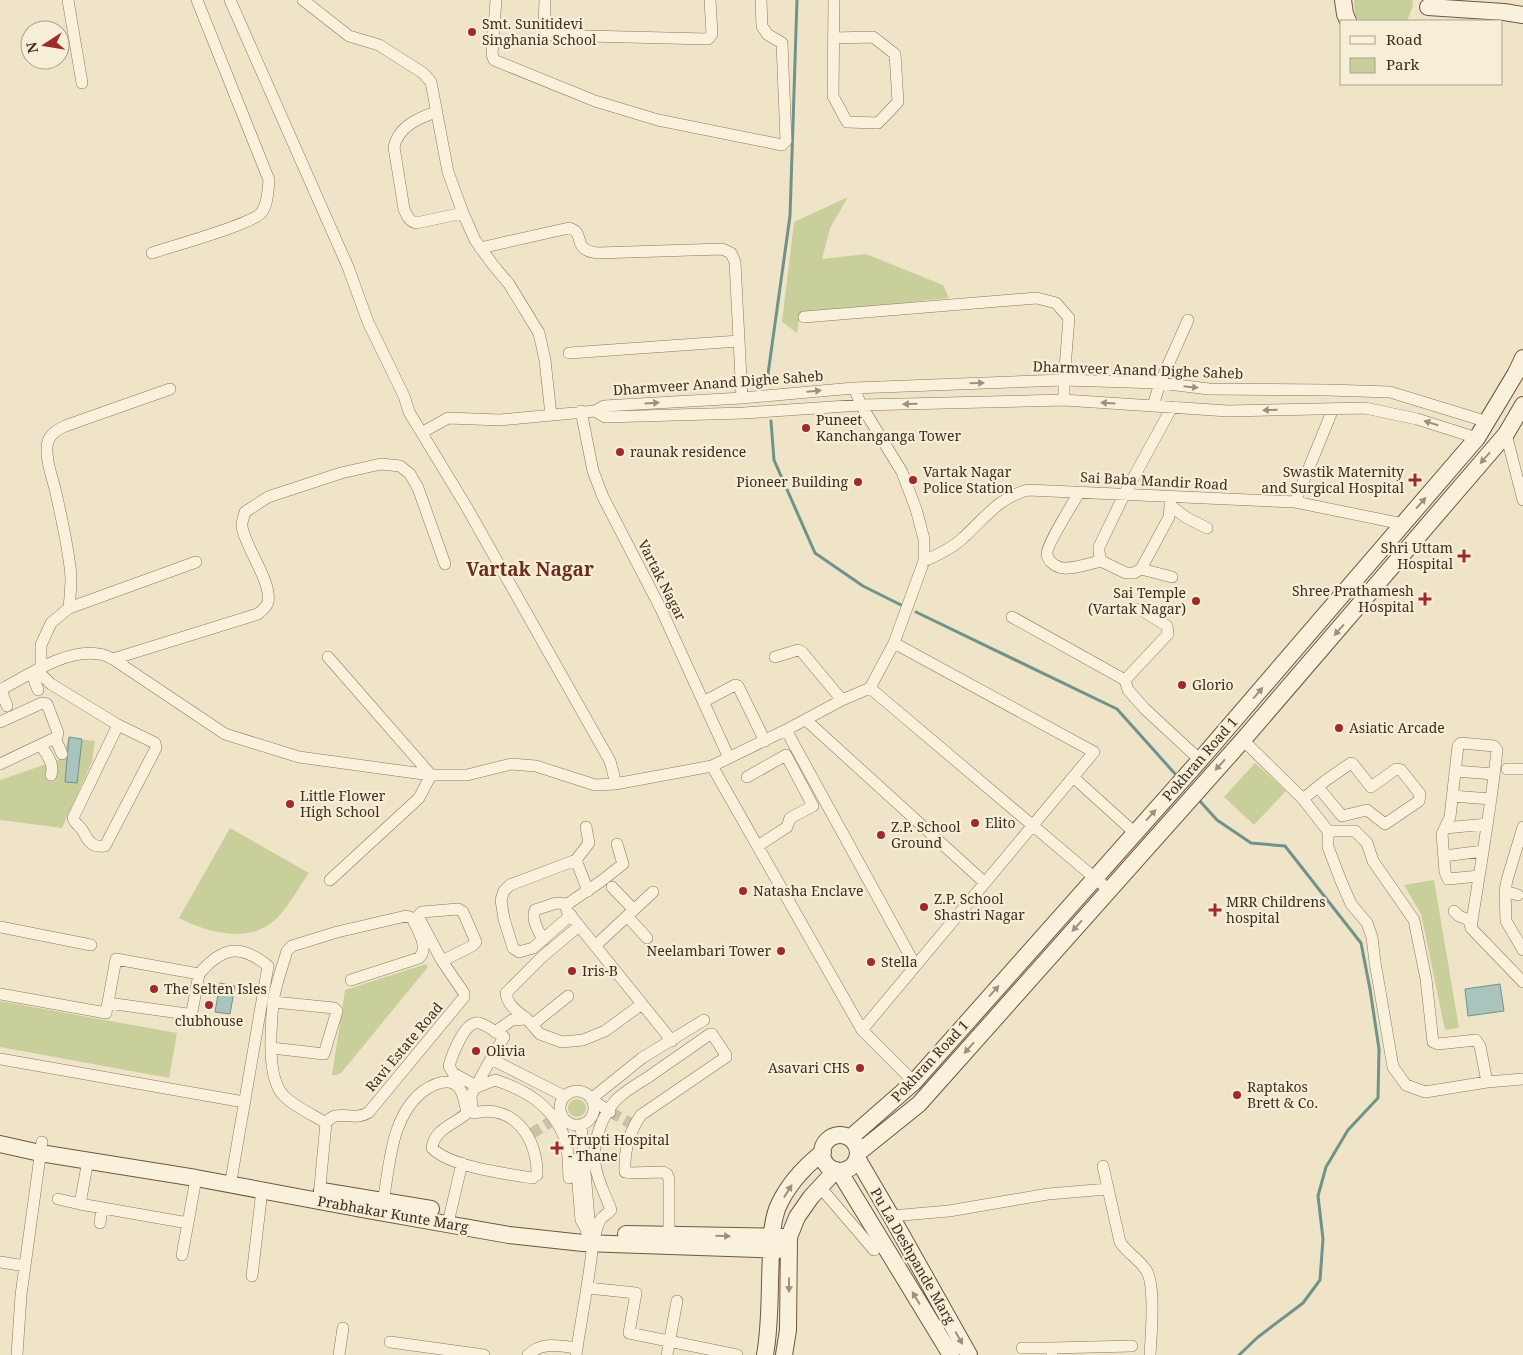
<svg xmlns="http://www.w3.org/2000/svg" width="1523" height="1355" viewBox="0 0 1523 1355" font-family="'Noto Serif',serif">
<rect width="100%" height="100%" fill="#f0e4c8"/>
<path fill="#c9cf9b" d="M 1354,0 L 1412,0 L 1413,6 L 1407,21 L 1359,21 L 1355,15 Z
M 848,197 L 830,228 L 822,259 L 866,254 L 943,285 L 949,298 L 800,314 L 797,333 L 782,322 L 794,222 Z
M 68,738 L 95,741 L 92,762 L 62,828 L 0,820 L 0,780 L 64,758 Z
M 1255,763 L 1286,791 L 1254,825 L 1224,797 Z
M 230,828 L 309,873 C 299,887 291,902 280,915 C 254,945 210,934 179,918 Z
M 1434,880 L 1459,1028 L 1445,1030 L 1421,914 L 1404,885 Z
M 426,964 L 428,967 L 342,1072 L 337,1075 L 332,1075 L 345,990 Z
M 0,1001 L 177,1033 L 169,1078 L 0,1047 Z
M568 1108a9 9 0 1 1 18 0a9 9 0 1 1-18 0Z"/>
<path fill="#a9c4bc" stroke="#6f938a" d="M 69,737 L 82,739 L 77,783 L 65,782 Z
M 220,983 L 235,986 L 230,1014 L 215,1012 Z
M 1500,984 L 1504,1011 L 1468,1016 L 1465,989 Z"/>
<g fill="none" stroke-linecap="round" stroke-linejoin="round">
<path stroke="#6f938a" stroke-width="3" d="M 769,383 L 768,374 L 790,216 L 797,0
M 771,421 L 774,460 L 815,553 L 863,586 L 901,605
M 916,612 L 1117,709 L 1177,776
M 1198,799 L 1217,820 L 1251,843 L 1285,846 L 1361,943 L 1370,989 L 1379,1049 L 1378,1098 L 1348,1130 L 1326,1167 L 1318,1196 L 1323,1239 L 1320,1280 L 1303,1303 L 1258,1337 L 1239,1355"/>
<path stroke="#ccc0a6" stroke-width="11" stroke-dasharray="11 5.5" stroke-linecap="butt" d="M 610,1112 L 632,1124
M 531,1134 L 555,1119"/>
<g stroke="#8d765c" stroke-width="12">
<path id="street" d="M 68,0 L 82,83
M 230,0 L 348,267 L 368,322 L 404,396 L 409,412 L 466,506 L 610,761 L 614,776 L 615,784
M 303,0 L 349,36 L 379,45 L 423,73 L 431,82 L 448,172 L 463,213 L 475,240 L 493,265 L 509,284 L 539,333 L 545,360 L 551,415
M 496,0 L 492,54 L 494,60 L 595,101 L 658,120 L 782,145 L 786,141 L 782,43 L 767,34 L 762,26 L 761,0
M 545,0 L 544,26 L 547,35 L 708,39 L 712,34 L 710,0
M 834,38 L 873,37 L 895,54 L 898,102 L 878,123 L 847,122 L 833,96 L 834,0
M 436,112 C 418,118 398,127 394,147 L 404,209 C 407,216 409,221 416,223 L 463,213
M 480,248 L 569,228 C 587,233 570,250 598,253 L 722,249 L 731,253 L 735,262 L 742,398
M 152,253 C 172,246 250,225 261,213 C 268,205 268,190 269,180 L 197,0
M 804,317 L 1037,298 L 1056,303 L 1069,318 L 1064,380 L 1064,400
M 569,353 L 739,341
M 854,388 L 861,405 L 902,472 L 916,509 L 924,539 L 924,561 L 894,643
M 1153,406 L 1160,383 L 1188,320
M 581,411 L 593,471 L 603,497 L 661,609 L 729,758
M 595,411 L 605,417 L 744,413 L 861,405 L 1064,400 L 1228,411 L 1365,408 L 1417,419 L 1477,438
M 423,432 L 448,418 L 500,420 L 595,411 L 604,406 L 742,398 L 854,388 L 1064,380 L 1160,383 L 1209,389 L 1328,390 L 1390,392 L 1488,422
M 1506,434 L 1523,500
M 1079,493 C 1073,503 1046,546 1047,554 C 1048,563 1059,569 1067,568 C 1078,568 1091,563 1101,561
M 1171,497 L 1169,517 L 1141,569 L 1134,573 L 1126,573 L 1101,561 L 1099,552 L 1099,547 L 1124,495 L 1172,407
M 1295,502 L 1333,409
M 1171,506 L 1187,518 L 1207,528
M 924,561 C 938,555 953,548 964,537 C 986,517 998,498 1028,490 L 1295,502 L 1403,524
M 1141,569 L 1172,577
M 69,608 C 70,598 71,588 71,577 C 69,549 62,521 56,493 C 53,478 46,464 47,448 C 47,436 55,431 65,426 L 170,389
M 1012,617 L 1125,680 L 1128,690 L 1145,709 L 1200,760
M 328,657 L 431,775
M 775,657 L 798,650 L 802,652 L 842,700
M 113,659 L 258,614 C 262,610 267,607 268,602 C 272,582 246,549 242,527 C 241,523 244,517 245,512 L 268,497 L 341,473 L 381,464 L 400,466 L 410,474 L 418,488 L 445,564
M 41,669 L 41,645 L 51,623 L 69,608 L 196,562
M 37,671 L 51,684 L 118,725 L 155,743 L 156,748 L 105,846 C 92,848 88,841 83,831 C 80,826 75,824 73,818 L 118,725
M 32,674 L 38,690
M 1125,680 L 1168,634 L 1167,626 L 1140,609
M 870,688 L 1109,890
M 0,690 C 27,676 67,648 98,654 C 103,654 109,657 113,659 L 225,734 L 299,757 L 431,775 L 467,775 L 511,764 L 536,766 L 595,785 L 615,784 L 712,766 L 786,730 L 842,700 L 870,688 L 894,643 L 1094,752 L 862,1030
M 1,690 L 7,706
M 703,702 L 735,685 L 738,686 L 765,741
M 806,720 L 984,882
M 0,722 L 42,703 L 47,704 L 58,733 L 57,737 L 0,764
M 786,730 L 915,965
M 55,738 L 62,754
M 1243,740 L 1303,799 L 1328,831 L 1355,831 L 1367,843 L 1373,861 L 1414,920 L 1426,979 L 1433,1042 L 1438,1044 L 1476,1040 L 1480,1046 L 1487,1082
M 41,745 C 46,755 55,763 51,775
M 712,766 L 862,1030 L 914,1082
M 1507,769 L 1523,769
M 1455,771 L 1494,774
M 747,777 L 786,755 L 813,806 L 790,818 L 787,827 L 758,846
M 1073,777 L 1135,833
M 1452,796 L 1491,799
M 1303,799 L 1325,781 L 1351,763 L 1353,764 L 1371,787 L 1396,769 L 1401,770 L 1420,794 L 1419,801 L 1385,824 L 1367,810 L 1342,816 L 1318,787
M 1523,827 L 1507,880 L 1505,891 L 1506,921 L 1523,950
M 1445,828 L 1487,824
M 1328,831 L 1328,847 L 1341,881 L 1351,904 L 1367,923 L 1372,937 L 1375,962 L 1393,1067 L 1406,1085 L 1425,1092 L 1487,1082 L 1523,1079
M 617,844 L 623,864 L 600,882 L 569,903 L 566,907 L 567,911 L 672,1041
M 1444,856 L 1483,851
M 576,860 L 588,891
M 330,880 L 419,798 L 431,775
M 612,887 L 634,910
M 1505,891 L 1518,895
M 1454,911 L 1459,916 L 1469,920 L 1471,928 L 1523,982
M 571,915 L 533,948 L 519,952 L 513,948 L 504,919 L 501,900 L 504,891 L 510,885 L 576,860 L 589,843 L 586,827
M 627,916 L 647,938
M 0,927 L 91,945
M 1471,928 C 1480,868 1491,809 1497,750 L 1494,746 L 1461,743 L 1458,746 L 1450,817 L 1442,834 L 1445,872 L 1448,879 L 1479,876
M 543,940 C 539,931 531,920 535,910 L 556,903 L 568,904
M 595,946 L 653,892
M 0,994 L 106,1013 L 116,959 L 199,974 C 222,947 240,943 268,966 L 232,1175
M 108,1003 L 187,1014 L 192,1012 L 199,974
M 527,1019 C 518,1012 507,1005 506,993 L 542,957 L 579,926
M 532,1025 L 568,996
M 495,1032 L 512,1020 L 527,1019 L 540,1034 L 562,1042 L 583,1040 L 605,1031 L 642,1004
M 272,1048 L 324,1054 L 337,1011 L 334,1008 L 274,1002
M 0,1059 L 244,1102
M 491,1059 L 476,1086 L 453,1073 L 449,1066 C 452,1055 465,1020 479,1023 C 487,1025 497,1033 504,1037 L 491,1059 L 564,1096
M560 1108a17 17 0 1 1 34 0a17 17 0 1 1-34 0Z
M 610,1112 L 591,1099 L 642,1058 L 704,1020
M 326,1123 C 313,1115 295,1107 284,1096 C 266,1078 271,1027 273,1003 C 275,986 282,968 287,951 L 292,946 L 337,932 L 406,916 L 412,918 C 417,929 430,948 419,958 L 351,980
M 88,1160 L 80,1204 L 188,1223 L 196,1178
M 576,1160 L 581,1220 L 585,1227
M 1103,1166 L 1120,1242 C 1127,1253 1139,1259 1146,1270 C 1156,1284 1151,1337 1150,1355
M 629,1173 L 663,1172 L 667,1174 L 669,1179 L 669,1241
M 537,1175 C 538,1139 514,1103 474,1113 L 472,1111 L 471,1095 L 475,1088 L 495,1080 C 526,1090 553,1106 565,1139 C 569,1150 568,1165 569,1178
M 820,1187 L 874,1250
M 319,1197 L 326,1123 C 337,1107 353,1123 369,1112 L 464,997 L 464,993 L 442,961 L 472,946 L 476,942 L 463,912 L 458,909 L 422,912 L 418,916 L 442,961
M 58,1199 L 80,1204
M 382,1207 C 390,1169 389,1119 422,1092 C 429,1087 437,1082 446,1082 C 463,1081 464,1101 467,1113 C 455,1124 434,1129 432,1148 C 450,1167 507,1174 533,1178
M 891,1216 L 949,1211 L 1048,1194 L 1108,1189
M 100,1223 L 102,1208
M 448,1223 L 462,1163
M 593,1244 C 595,1237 597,1223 601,1219 C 604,1215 608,1214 611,1210 C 605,1193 598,1183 595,1164 C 592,1143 602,1115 616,1100 C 625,1091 637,1084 647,1078 C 668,1063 689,1049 710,1034 L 712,1034 L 726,1055 L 726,1057 L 641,1115 C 629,1132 624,1151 625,1172
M 182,1255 L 188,1223
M 0,1262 L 25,1266
M 252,1276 L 262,1190
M 588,1288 L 636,1293 L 629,1333 L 737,1355
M 390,1342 L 484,1355
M 1022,1348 L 1052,1348
M 17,1355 L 21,1295 L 42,1142
M 339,1355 L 343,1328
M 528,1355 C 542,1341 559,1346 577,1348
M 576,1355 C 581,1320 588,1286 592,1251 C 593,1235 581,1237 589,1219 L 581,1125
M 667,1355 L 677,1301
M 1052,1355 L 1052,1348 L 1132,1346"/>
</g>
<g stroke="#6f573f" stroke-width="18">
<path id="secondary" d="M 1343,0 L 1345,14 L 1348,21
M 1428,7 L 1504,12 L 1523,15
M822 1153a18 18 0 1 1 36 0a18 18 0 1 1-36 0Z
M 850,1138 L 914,1082 L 1200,760 L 1477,438 L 1516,373 L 1523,358
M 0,1144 L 40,1153 L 196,1178 L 367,1210 L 509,1235 L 583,1243 L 789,1250
M 858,1153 L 919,1104 L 1243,740 L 1506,434 L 1523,405
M 857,1158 L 891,1216 L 969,1355
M 839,1171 L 951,1355
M 322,1191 L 431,1209
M 626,1234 L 789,1237
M 765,1355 C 771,1322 769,1288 771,1255 C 771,1240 772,1223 777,1209 C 786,1187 804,1167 823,1152
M 784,1355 L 788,1330 L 789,1237 L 797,1217 L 811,1197 L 836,1170"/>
</g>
<use href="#street" stroke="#faf1dc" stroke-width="11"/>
<use href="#secondary" stroke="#faf1dc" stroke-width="16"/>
</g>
<defs><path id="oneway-solid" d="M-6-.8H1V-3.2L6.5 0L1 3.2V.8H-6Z" transform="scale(1.25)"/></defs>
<g fill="#9c907e">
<use href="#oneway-solid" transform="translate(977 383) rotate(-2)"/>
<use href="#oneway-solid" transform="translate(1191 387) rotate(6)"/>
<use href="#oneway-solid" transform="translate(814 391) rotate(-5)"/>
<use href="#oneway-solid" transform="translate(652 403) rotate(-4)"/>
<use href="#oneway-solid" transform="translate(1108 403) rotate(-176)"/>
<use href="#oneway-solid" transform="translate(910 404) rotate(178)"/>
<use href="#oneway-solid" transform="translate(1270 410) rotate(179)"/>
<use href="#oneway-solid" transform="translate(1431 423) rotate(-162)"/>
<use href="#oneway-solid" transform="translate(1485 458) rotate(131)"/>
<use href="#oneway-solid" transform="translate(1421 503) rotate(-49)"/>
<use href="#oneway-solid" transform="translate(1339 630) rotate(131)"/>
<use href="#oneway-solid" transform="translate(1258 693) rotate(-49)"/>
<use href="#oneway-solid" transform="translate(1220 765) rotate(132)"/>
<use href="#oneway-solid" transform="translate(1151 815) rotate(-48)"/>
<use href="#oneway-solid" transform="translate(1077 926) rotate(132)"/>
<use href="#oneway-solid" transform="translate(994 991) rotate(-48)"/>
<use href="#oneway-solid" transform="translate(969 1048) rotate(132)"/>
<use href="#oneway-solid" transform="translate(788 1191) rotate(-58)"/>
<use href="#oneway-solid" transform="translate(723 1236) rotate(1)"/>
<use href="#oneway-solid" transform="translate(789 1285) rotate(90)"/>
<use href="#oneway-solid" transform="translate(916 1298) rotate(-121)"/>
<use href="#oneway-solid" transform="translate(959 1338) rotate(61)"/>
</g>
<g fill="#9e2a2b" stroke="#f7eed8" stroke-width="2">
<circle cx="472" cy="32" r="5"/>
<circle cx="806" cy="428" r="5"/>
<circle cx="620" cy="452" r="5"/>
<circle cx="913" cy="480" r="5"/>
<path d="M1412.5 472.5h5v5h5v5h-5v5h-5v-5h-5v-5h5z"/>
<circle cx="858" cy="482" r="5"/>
<path d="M1461.5 548.5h5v5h5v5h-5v5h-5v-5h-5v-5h5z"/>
<path d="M1422.5 591.5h5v5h5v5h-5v5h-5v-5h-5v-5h5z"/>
<circle cx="1196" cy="601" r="5"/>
<circle cx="1182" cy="685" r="5"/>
<circle cx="1339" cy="728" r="5"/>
<circle cx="290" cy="804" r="5"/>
<circle cx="975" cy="823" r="5"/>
<circle cx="881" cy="835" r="5"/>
<circle cx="743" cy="891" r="5"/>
<circle cx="924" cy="907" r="5"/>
<path d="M1212.5 902.5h5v5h5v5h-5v5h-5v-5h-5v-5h5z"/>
<circle cx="781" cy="951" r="5"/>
<circle cx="871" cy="962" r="5"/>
<circle cx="572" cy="971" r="5"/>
<circle cx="154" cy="989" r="5"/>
<circle cx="209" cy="1005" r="5"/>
<circle cx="476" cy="1051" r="5"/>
<circle cx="860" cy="1068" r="5"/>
<circle cx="1237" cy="1095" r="5"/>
<path d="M554.5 1140.5h5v5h5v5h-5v5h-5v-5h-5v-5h5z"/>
</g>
<g text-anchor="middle" stroke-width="4.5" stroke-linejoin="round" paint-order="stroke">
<g font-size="14" fill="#3d2e20" stroke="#f7eed8" text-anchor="start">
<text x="482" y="29">Smt. Sunitidevi<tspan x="482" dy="16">Singhania School</tspan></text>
<text x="816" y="425">Puneet<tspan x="816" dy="16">Kanchanganga Tower</tspan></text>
<text x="630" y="457">raunak residence</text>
<text x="923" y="477">Vartak Nagar<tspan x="923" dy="16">Police Station</tspan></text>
<text x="1404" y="477" text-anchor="end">Swastik Maternity<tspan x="1404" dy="16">and Surgical Hospital</tspan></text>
<text x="848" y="487" text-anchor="end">Pioneer Building</text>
<text x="1453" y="553" text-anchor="end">Shri Uttam<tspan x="1453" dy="16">Hospital</tspan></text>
<text x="1414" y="596" text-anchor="end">Shree Prathamesh<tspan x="1414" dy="16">Hospital</tspan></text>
<text x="1186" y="598" text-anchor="end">Sai Temple<tspan x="1186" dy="16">(Vartak Nagar)</tspan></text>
<text x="1192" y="690">Glorio</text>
<text x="1349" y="733">Asiatic Arcade</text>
<text x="300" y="801">Little Flower<tspan x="300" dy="16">High School</tspan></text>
<text x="985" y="828">Elito</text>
<text x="891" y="832">Z.P. School<tspan x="891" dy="16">Ground</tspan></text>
<text x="753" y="896">Natasha Enclave</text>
<text x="934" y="904">Z.P. School<tspan x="934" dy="16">Shastri Nagar</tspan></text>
<text x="1226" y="907">MRR Childrens<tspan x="1226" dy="16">hospital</tspan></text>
<text x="771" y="956" text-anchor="end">Neelambari Tower</text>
<text x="881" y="967">Stella</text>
<text x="582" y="976">Iris-B</text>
<text x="164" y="994">The Selten Isles</text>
<text x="209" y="1026" text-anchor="middle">clubhouse</text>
<text x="486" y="1056">Olivia</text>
<text x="850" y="1073" text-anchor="end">Asavari CHS</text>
<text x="1247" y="1092">Raptakos<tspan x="1247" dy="16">Brett &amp; Co.</tspan></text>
<text x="568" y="1145">Trupti Hospital<tspan x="568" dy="16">- Thane</tspan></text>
</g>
<g font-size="14" fill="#3d2e20" stroke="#f7eed8">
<text transform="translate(1138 370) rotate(2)" y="5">Dharmveer Anand Dighe Saheb</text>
<text transform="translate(718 383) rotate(-4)" y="5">Dharmveer Anand Dighe Saheb</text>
<text transform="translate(1154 481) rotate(3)" y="5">Sai Baba Mandir Road</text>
<text transform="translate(662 580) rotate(63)" y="5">Vartak Nagar</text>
<text transform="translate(1200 759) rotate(-49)" y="5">Pokhran Road 1</text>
<text transform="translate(404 1047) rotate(-50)" y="5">Ravi Estate Road</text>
<text transform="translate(930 1061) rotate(-47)" y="5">Pokhran Road 1</text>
<text transform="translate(393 1214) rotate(10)" y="5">Prabhakar Kunte Marg</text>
<text transform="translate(913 1256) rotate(60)" y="5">Pu La Deshpande Marg</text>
</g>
<g font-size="19" font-weight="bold" fill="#6b2e1e" stroke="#f7eed8">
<text x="530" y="576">Vartak Nagar</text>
</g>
</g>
<rect x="1340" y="20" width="162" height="65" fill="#f7eed8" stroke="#ada18e"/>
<rect x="1350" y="36" width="25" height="8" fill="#faf1dc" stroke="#ada18e"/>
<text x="1386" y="45" font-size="15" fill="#3d2e20">Road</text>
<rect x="1350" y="58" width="25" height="15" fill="#c9cf9b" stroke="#ada18e"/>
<text x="1386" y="70" font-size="15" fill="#3d2e20">Park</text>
<g transform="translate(45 45) rotate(258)"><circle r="24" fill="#f7eed8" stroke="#ada18e"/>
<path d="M0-4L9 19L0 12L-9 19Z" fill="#9e2a2b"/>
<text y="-8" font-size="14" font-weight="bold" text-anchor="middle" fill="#3d2e20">N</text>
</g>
</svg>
